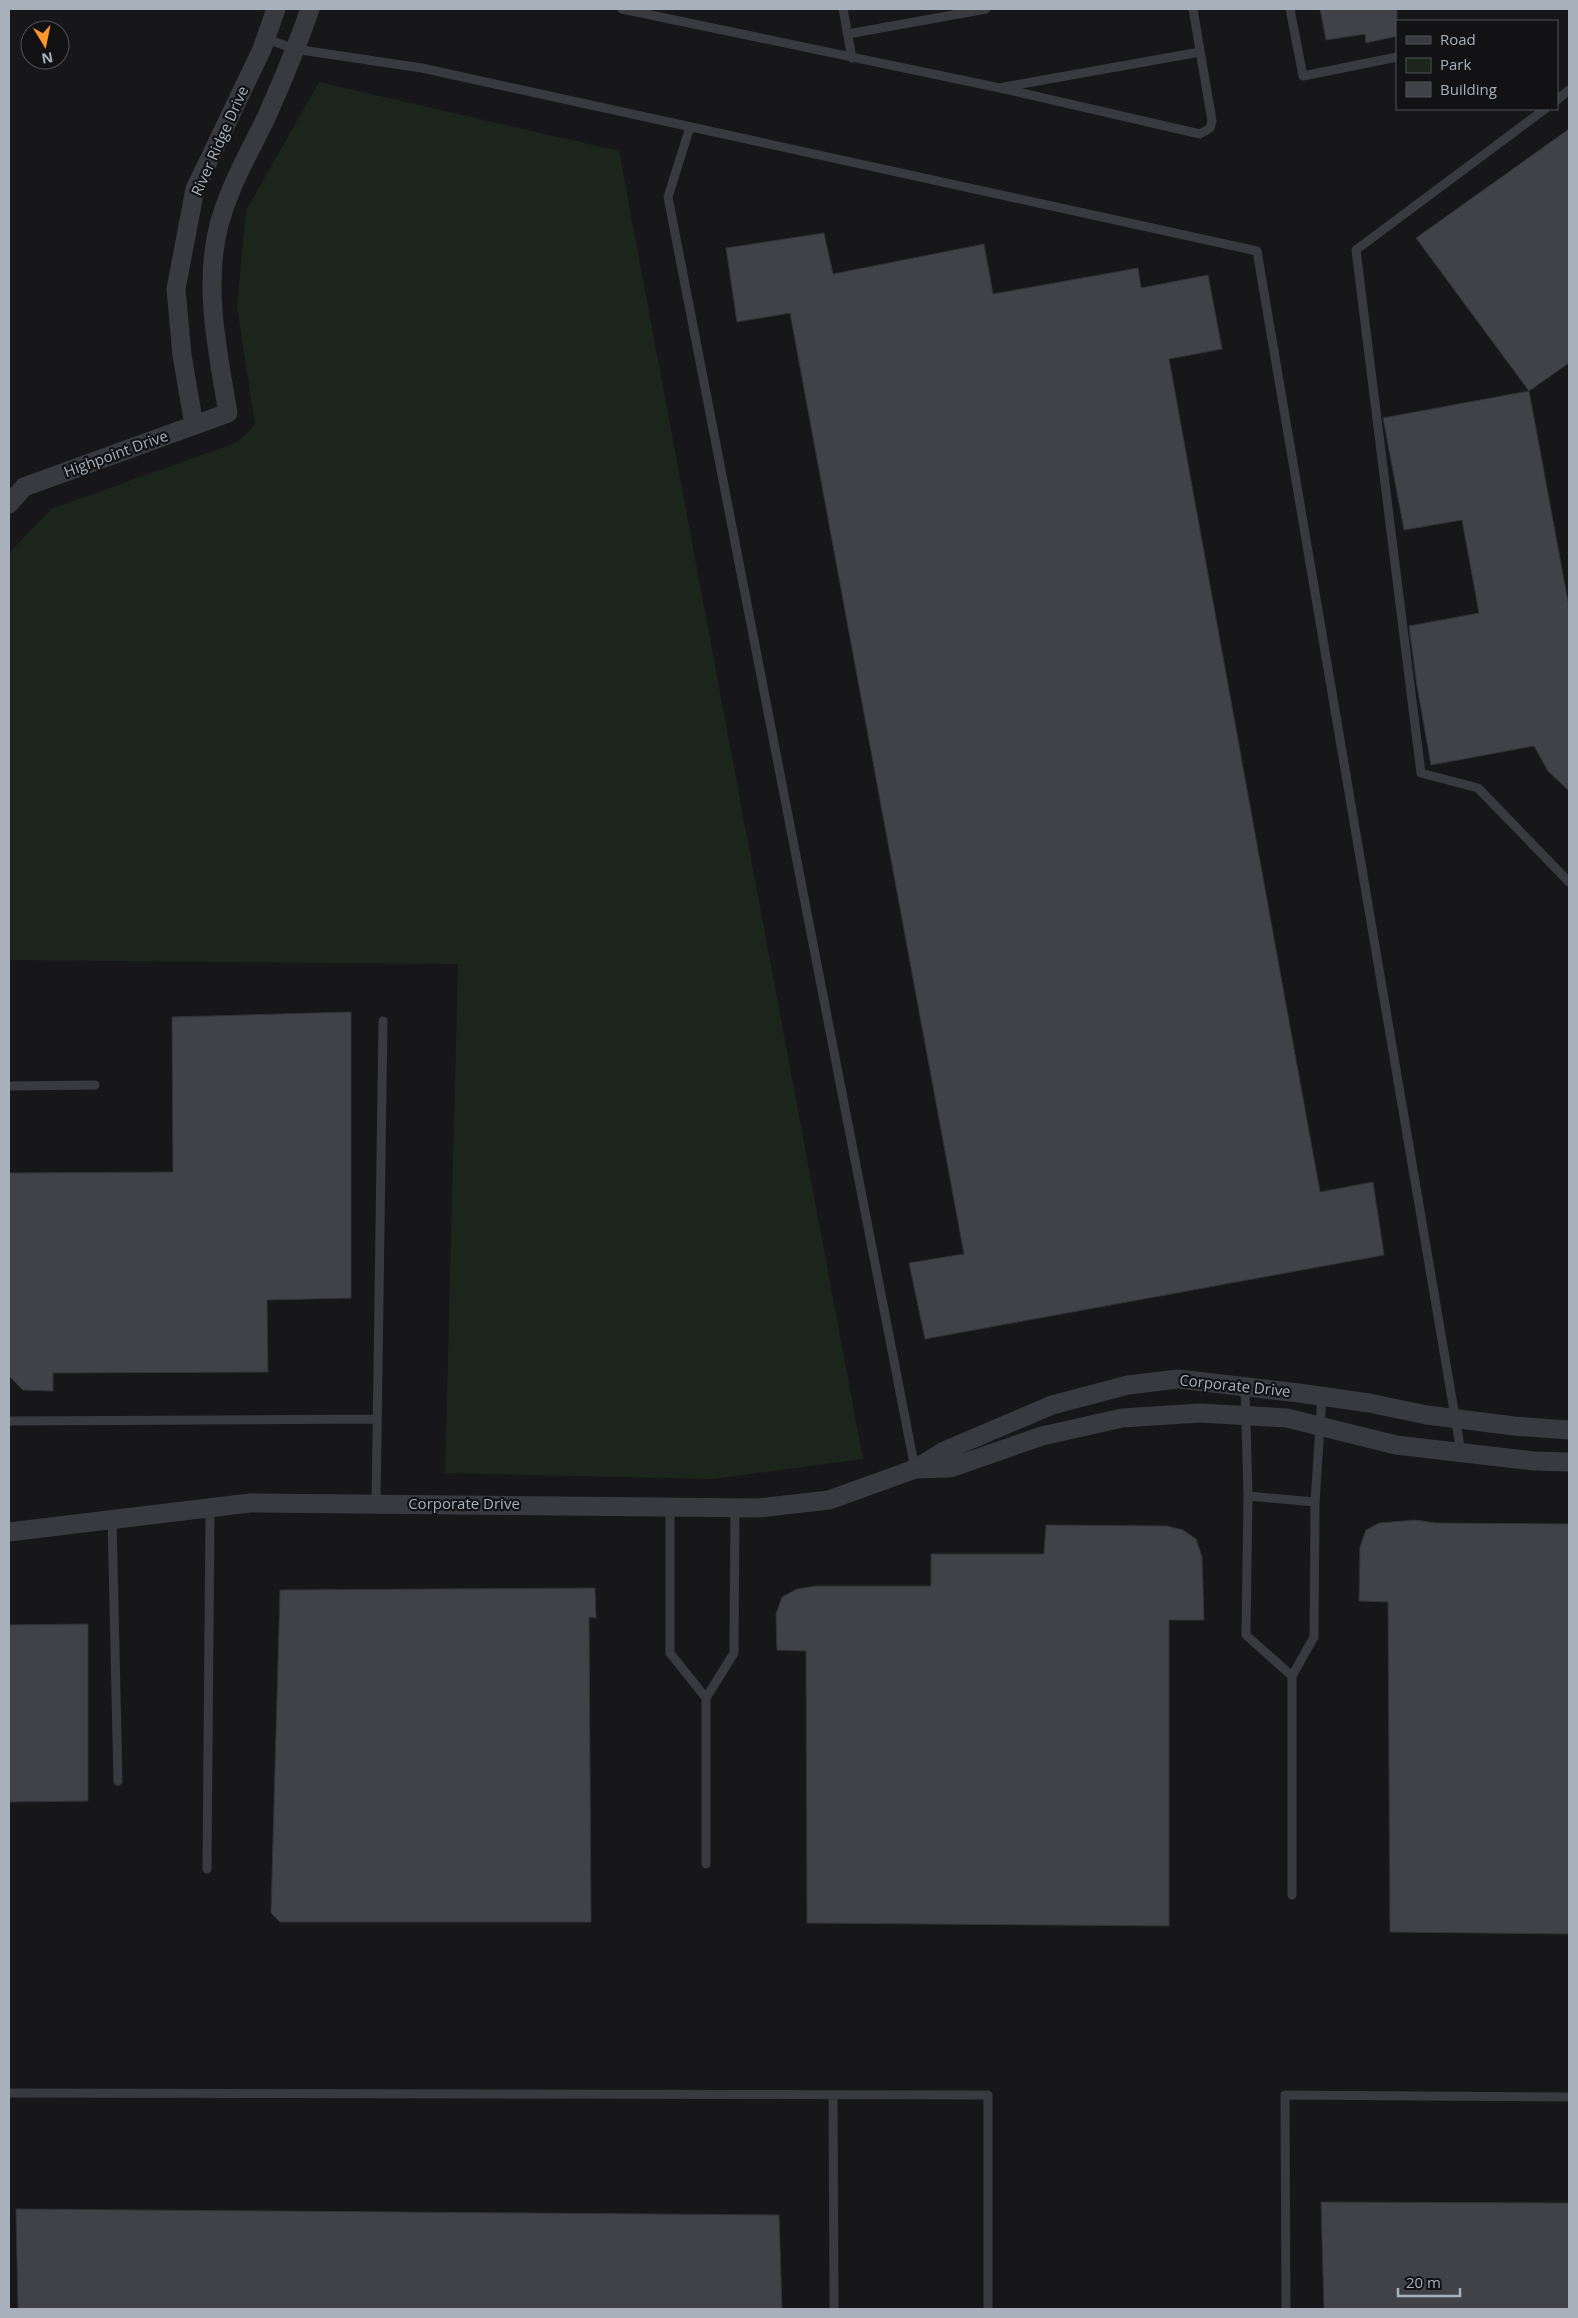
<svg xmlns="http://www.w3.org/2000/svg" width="1578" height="2318" viewBox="0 0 1578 2318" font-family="'Open Sans',sans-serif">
<rect width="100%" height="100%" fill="#17171a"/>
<path fill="#1c251c" d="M 319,82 L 619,151 L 863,1459 L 713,1479 L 445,1473 L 458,964 L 9,960 L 9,553 L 51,509 L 238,442 L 255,425 L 237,306 L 246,211 Z"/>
<path fill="#414247" stroke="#313236" d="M 1320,9 L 1397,9 L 1397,36 L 1366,43 L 1365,34 L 1326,40 Z
M 1569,129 L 1569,363 L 1529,391 L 1416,238 Z
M 824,233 L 833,274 L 984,244 L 993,294 L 1138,268 L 1141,288 L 1208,275 L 1222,349 L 1169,359 L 1320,1192 L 1373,1182 L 1384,1255 L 925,1339 L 909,1263 L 964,1254 L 790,313 L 737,322 L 726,248 Z
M 1529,391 L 1569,607 L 1569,791 L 1548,771 L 1534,746 L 1431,765 L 1417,686 L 1409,626 L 1479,613 L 1462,520 L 1404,530 L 1383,418 Z
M 351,1012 L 351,1298 L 267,1300 L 268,1372 L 53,1373 L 53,1391 L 23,1390 L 9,1376 L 9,1173 L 173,1172 L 172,1017 Z
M 1415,1520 L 1436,1523 L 1569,1524 L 1569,1934 L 1390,1932 L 1388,1602 L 1359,1601 L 1360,1547 L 1366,1530 L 1379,1523 Z
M 1046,1525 L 1167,1526 L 1183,1530 L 1196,1539 L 1202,1557 L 1204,1620 L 1169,1620 L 1169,1926 L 807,1923 L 806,1651 L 777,1650 L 776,1614 L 782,1597 L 797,1589 L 816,1586 L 931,1586 L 931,1554 L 1044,1554 Z
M 595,1588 L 596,1618 L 589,1617 L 591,1922 L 280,1922 L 271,1913 L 280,1590 Z
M 88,1624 L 88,1801 L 9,1802 L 9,1625 Z
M 1321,2202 L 1569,2203 L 1569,2309 L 1324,2309 Z
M 16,2209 L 779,2215 L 782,2309 L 18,2309 Z"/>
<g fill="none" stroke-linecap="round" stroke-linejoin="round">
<path stroke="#383a3f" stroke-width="9" d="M 622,9 L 1000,88 L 1200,134 L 1210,128 L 1212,121 L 1193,9
M 843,9 L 852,58
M 1290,9 L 1303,76 L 1397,57
M 848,34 L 986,9
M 265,38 L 294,49 L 422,68 L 1257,251 L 1461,1452
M 1004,87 L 1200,52
M 1557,100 L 1569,90
M 1545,109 L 1356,250 L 1421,773 L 1478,788 L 1569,882
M 690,127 L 668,197 L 915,1469
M 9,1086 L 95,1085
M 1245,1386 L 1248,1496 L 1246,1635 L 1292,1676 L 1292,1895
M 9,1421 L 377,1419
M 1248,1496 L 1315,1502
M 376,1504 L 383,1021
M 670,1506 L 670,1653 L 706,1698
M 112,1519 L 118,1781
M 1292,1676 L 1314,1637 L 1315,1502 L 1322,1396
M 706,1864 L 706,1698 L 734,1653 L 735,1507
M 207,1869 L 210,1508
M 9,2093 L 988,2095 L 988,2309
M 833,2095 L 834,2309
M 1286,2309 L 1285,2095 L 1569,2097"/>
<path stroke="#383a3f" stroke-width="19" d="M 194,425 L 182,355 L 176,289 L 195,189 L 262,49 L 276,9
M 9,504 L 24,487 L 228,413 C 218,353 203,286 219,225 C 229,187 249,153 266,118 C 282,82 297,46 310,9
M 916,1469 L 950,1468 L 1042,1436 L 1122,1418 L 1200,1413 L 1287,1418 L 1396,1445 L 1534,1461 L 1569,1462
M 9,1532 L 250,1503 L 759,1508 L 829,1500 L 915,1469 L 944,1451 L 1052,1405 L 1128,1385 L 1178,1379 L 1299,1393 L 1369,1403 L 1427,1415 L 1514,1426 L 1569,1430"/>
</g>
<g text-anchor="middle" stroke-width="4.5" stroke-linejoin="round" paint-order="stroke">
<g font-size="15" fill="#a8b1bb" stroke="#121215">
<text transform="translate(220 141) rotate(-66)" y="5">River Ridge Drive</text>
<text transform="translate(116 454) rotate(-20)" y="5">Highpoint Drive</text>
<text transform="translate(1235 1386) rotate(6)" y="5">Corporate Drive</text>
<text x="464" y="1509">Corporate Drive</text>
</g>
</g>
<rect width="1578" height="2318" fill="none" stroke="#a8b1bb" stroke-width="20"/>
<rect x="1396" y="20" width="162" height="90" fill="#121215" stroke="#4e5257"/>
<rect x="1406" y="36" width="25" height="8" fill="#383a3f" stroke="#4e5257"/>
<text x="1440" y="45" font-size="15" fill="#a8b1bb">Road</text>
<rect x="1406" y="58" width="25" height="15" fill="#1c251c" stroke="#4e5257"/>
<text x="1440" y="70" font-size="15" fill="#a8b1bb">Park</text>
<rect x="1406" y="82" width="25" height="15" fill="#414247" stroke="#4e5257"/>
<text x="1440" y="95" font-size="15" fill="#a8b1bb">Building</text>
<g transform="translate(45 45) rotate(170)"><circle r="24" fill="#121215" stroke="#4e5257"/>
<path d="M0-4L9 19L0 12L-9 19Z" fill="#ff962a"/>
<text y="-8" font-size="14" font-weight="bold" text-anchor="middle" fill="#a8b1bb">N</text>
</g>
<path d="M1398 2288v8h62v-8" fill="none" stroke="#a8b1bb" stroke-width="2.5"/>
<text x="1406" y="2288" font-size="15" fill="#a8b1bb" stroke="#121215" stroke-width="4" paint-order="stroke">20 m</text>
</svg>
